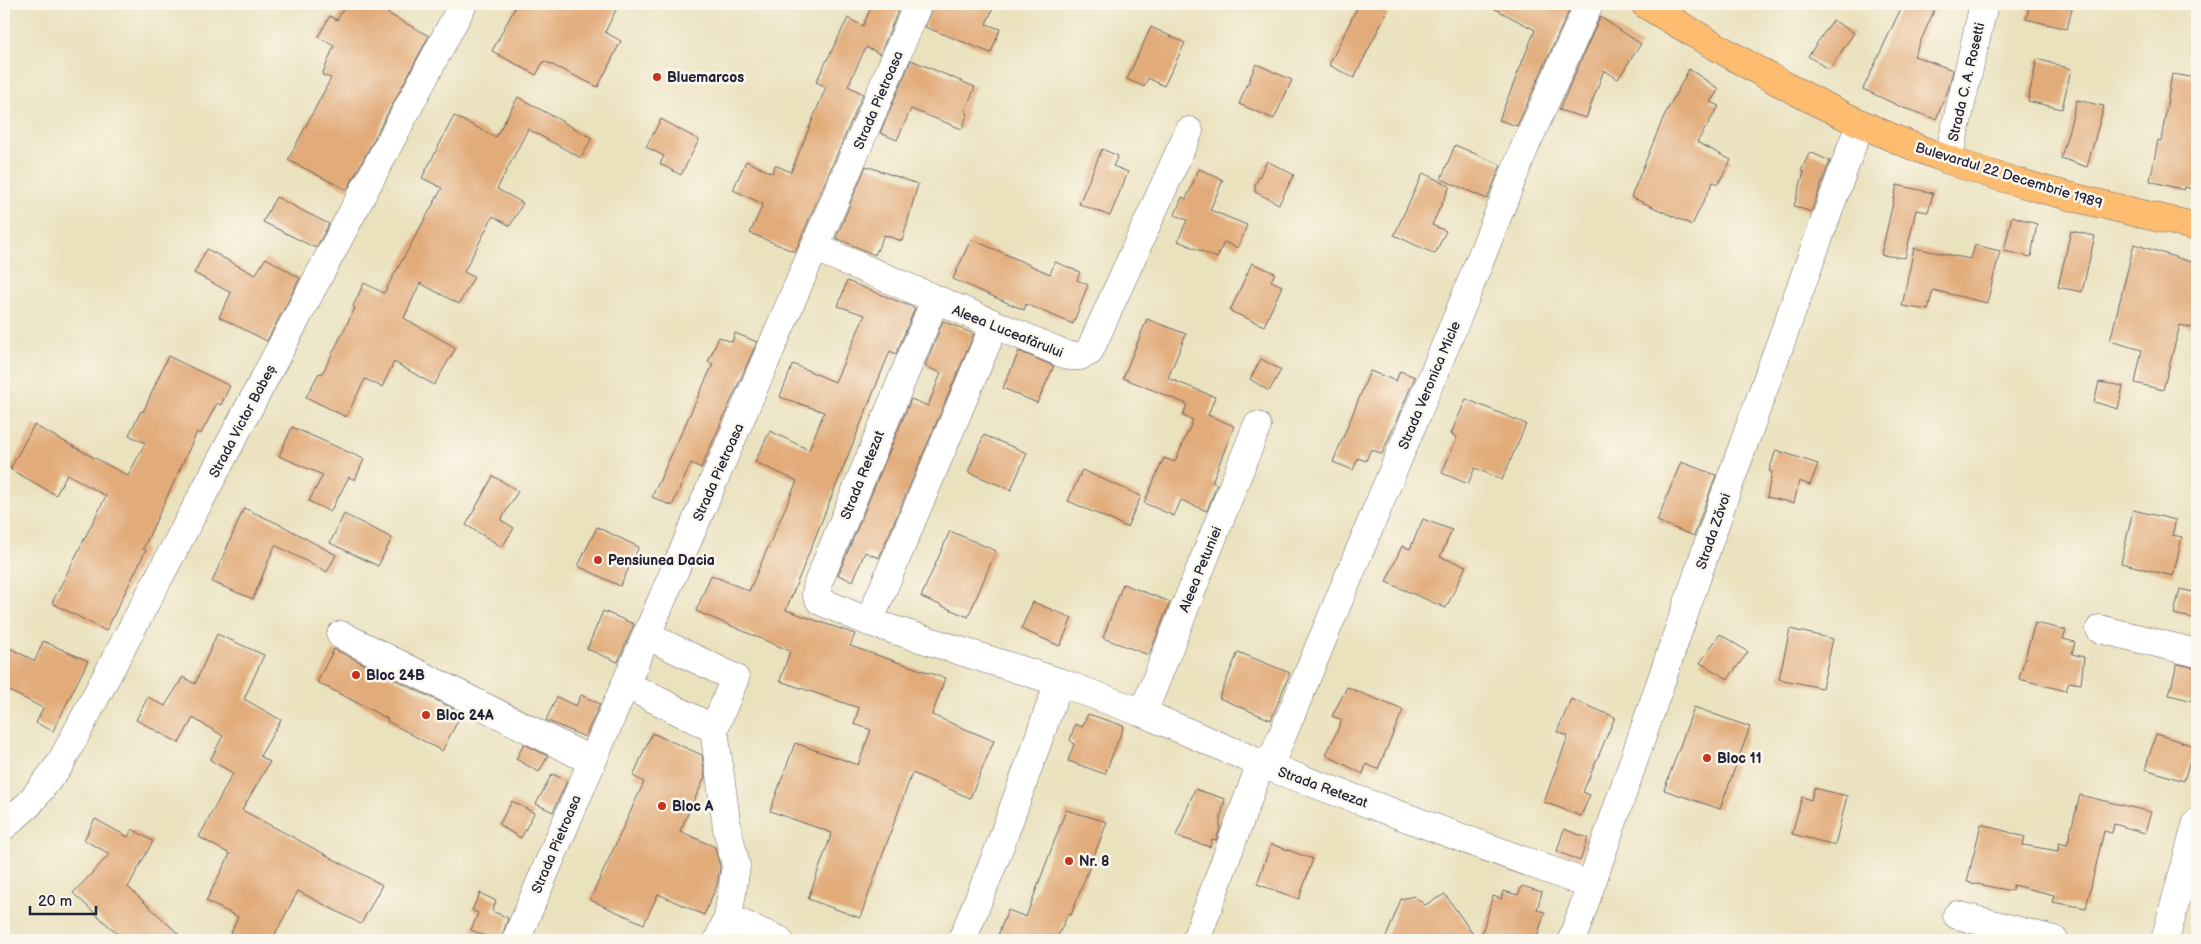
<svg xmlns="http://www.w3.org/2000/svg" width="2201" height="944" viewBox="0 0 2201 944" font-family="'Balsamiq Sans',sans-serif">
<rect width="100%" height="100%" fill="#fbf7ec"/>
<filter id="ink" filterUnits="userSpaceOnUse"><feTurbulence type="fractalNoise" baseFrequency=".02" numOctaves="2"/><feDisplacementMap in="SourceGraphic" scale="10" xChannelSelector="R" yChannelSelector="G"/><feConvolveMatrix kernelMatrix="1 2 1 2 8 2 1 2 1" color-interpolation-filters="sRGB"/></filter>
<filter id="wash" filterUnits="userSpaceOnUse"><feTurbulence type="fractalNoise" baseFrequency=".0096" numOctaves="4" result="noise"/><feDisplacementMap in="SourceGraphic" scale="20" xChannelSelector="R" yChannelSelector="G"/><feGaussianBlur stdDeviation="1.12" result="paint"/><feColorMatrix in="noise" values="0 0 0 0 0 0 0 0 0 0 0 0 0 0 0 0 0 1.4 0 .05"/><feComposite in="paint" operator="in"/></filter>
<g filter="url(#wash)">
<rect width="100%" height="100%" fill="#eae1bd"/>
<g id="blocks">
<path fill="#e2ac7a" d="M 346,4 L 392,4 L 387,13 L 429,36 L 347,190 L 288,160 L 331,78 L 322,75 L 334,46 L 318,37 L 330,16 L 337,20 Z
M 517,4 L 619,4 L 605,32 L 621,41 L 598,87 L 544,61 L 536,75 L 492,51 Z
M 868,4 L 901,4 L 880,54 L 866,47 L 848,86 L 863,94 L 795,252 L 750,233 L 763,204 L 733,190 L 746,161 L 772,173 L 775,165 L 791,172 L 826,87 L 816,82 L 848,18 L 863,26 L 871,7 Z
M 933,4 L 995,4 L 986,24 L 1000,29 L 991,53 L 925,27 Z
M 1359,4 L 1391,4 L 1354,78 L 1329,65 Z
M 1486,4 L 1572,4 L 1517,126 L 1499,120 L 1535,30 Z
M 1903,4 L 1937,4 L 1914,56 L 1953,70 L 1948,90 L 1936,119 L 1901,107 L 1863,89 Z
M 2030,4 L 2073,4 L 2067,29 L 2026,19 Z
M 1600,17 L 1641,44 L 1618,79 L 1604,70 L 1586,118 L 1559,110 Z
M 1833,20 L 1854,33 L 1829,70 L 1808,56 Z
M 1151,27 L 1185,43 L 1164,86 L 1148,78 L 1144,87 L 1127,79 Z
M 2037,59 L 2071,69 L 2062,109 L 2028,101 Z
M 911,60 L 975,87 L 965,111 L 968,113 L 962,129 L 911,109 L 897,140 L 880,133 Z
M 1256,64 L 1292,80 L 1274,119 L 1239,104 Z
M 1689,69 L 1719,89 L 1710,102 L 1719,106 L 1697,142 L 1731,160 L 1718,184 L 1713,182 L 1692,225 L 1631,197 L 1664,116 Z
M 2172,74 L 2197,78 L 2197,190 L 2185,187 L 2184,190 L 2150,181 L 2158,140 L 2161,141 Z
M 518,97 L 592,138 L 581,158 L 528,129 L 497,189 L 523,203 L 510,226 L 493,216 L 464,272 L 474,277 L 459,304 L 420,283 L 404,318 L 456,348 L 434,385 L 394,362 L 382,387 L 365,379 L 346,417 L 306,397 L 319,373 L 322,374 L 355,308 L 353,306 L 364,283 L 384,293 L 442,188 L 422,178 L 454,116 L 496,137 Z
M 2077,100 L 2104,106 L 2087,167 L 2061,158 Z
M 661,119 L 699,140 L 681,175 L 660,164 L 664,156 L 646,147 Z
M 1455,145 L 1501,165 L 1487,199 L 1441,179 Z
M 1102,149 L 1118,156 L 1113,166 L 1128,172 L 1110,216 L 1079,204 Z
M 1810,152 L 1830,161 L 1811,212 L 1794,206 L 1804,172 L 1801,171 Z
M 1267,161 L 1294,175 L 1279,204 L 1255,192 L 1255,185 Z
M 866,166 L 918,184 L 902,241 L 884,235 L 875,255 L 836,238 Z
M 1199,169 L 1223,180 L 1210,210 L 1247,225 L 1238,248 L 1224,242 L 1217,258 L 1178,241 L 1187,220 L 1175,215 L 1182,197 L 1186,199 Z
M 1423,173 L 1450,186 L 1432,225 L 1446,231 L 1435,254 L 1394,235 Z
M 1897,185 L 1933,193 L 1928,212 L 1916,210 L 1905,258 L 1881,255 Z
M 276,197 L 329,224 L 316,248 L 263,222 Z
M 2012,216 L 2037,224 L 2031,257 L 2004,251 Z
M 2071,231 L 2095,236 L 2082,292 L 2058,287 Z
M 971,239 L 1050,274 L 1055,262 L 1080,272 L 1077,280 L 1088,285 L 1073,324 L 1026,304 L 1024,310 L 953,279 Z
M 2134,244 L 2197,264 L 2197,315 L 2194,328 L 2180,325 L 2163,390 L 2135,383 L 2142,350 L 2110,341 Z
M 1975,245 L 2000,251 L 1987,303 L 1933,290 L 1928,310 L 1902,306 L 1914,248 L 1971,259 Z
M 207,249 L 255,275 L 266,258 L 300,278 L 267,341 L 219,317 L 231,293 L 194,273 Z
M 1252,263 L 1275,273 L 1271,281 L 1282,286 L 1264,326 L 1230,311 Z
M 847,281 L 915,308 L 896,354 L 890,351 L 786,610 L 855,634 L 850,646 L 945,678 L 932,715 L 994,741 L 970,798 L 912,773 L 860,918 L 808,899 L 832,833 L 770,811 L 795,743 L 858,765 L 871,730 L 854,724 L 859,708 L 780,681 L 790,651 L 696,611 L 711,575 L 749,591 L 797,481 L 755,462 L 770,431 L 809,450 L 824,412 L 780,397 L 793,364 L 835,382 L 865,315 L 838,306 Z
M 1147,319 L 1186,334 L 1168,378 L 1215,397 L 1208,415 L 1234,426 L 1212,482 L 1217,484 L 1207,511 L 1181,500 L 1174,516 L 1144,503 L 1164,458 L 1175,462 L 1193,420 L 1183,416 L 1187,404 L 1123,378 Z
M 943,321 L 974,334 L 879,558 L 865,552 L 853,581 L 838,575 L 911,399 L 928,406 L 941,373 L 925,366 Z
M 735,333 L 757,342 L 701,468 L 691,463 L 672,506 L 652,497 L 713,364 L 708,362 L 719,337 L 732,342 Z
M 1019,351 L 1054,366 L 1037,403 L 1003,388 Z
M 168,356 L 230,386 L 221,405 L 217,403 L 201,434 L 197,432 L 143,549 L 146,550 L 106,631 L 52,603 L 106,496 L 67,474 L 56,495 L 10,469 L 34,425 L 128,476 L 145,443 L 129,435 L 141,411 L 143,412 Z
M 1261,359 L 1281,370 L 1269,391 L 1250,379 Z
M 1370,371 L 1396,381 L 1400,371 L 1415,377 L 1382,454 L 1371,449 L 1366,461 L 1358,458 L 1353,470 L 1333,462 Z
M 2099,382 L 2123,386 L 2118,409 L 2094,402 Z
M 1466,399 L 1526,424 L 1502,480 L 1475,468 L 1468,484 L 1442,473 L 1457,437 L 1451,434 Z
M 292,427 L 364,459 L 355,480 L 349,477 L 330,512 L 309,501 L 323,475 L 279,456 Z
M 984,435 L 1027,453 L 1011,490 L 968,472 Z
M 1776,450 L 1818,464 L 1810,485 L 1799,481 L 1794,503 L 1767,497 L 1772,472 L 1769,471 Z
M 1681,462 L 1716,475 L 1694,536 L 1657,521 Z
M 1082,470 L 1141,496 L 1127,527 L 1068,501 Z
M 493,476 L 518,491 L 501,520 L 514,528 L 502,547 L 466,525 Z
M 244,508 L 281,525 L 336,555 L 327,572 L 275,545 L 253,599 L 212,582 Z
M 2133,510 L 2176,520 L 2172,535 L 2182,537 L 2173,576 L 2121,563 Z
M 344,514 L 392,538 L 378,566 L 330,543 Z
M 1423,519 L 1452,530 L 1440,557 L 1466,566 L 1446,608 L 1386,582 L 1402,546 L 1410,549 Z
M 597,527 L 639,547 L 620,586 L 578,566 Z
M 950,531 L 996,551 L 968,617 L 921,597 Z
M 1123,584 L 1170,602 L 1149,655 L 1103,638 Z
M 2180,589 L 2197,593 L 2197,619 L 2174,614 Z
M 1033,602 L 1072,618 L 1060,646 L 1021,629 Z
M 603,611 L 634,624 L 618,662 L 587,649 Z
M 2035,623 L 2066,630 L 2063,639 L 2075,642 L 2072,654 L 2084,657 L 2081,684 L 2069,682 L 2066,691 L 2019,679 Z
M 1790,629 L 1833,639 L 1822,688 L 1779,679 Z
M 217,634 L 264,655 L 244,699 L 281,720 L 260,756 L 270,762 L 242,810 L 382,885 L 361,924 L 298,891 L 272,940 L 228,940 L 238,917 L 206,901 L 230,854 L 199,837 L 233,773 L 210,760 L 223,736 L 193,718 L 179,743 L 136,720 L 148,697 L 165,706 L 183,677 L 195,684 Z
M 1720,634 L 1748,652 L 1728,679 L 1700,663 Z
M 43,641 L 88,661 L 53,731 L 36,723 L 43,708 L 4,688 L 4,645 L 35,661 Z
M 334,649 L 462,713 L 442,751 L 387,721 L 388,719 L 317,682 Z
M 1238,652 L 1290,673 L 1271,720 L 1219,698 Z
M 2177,664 L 2197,668 L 2197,702 L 2169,695 Z
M 1347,687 L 1403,710 L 1378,769 L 1366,764 L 1363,774 L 1326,755 L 1342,720 L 1332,716 Z
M 581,695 L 600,704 L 585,737 L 546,720 L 557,697 L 576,706 Z
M 1571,699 L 1615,717 L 1583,792 L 1590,795 L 1581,816 L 1544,802 L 1568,736 L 1557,732 Z
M 1694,707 L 1750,727 L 1720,809 L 1664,790 Z
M 1088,714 L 1124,726 L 1105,774 L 1068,761 L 1074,744 L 1070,740 L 1075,724 L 1082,727 Z
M 652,733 L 702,755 L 705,777 L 680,831 L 715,847 L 720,867 L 717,885 L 704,915 L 658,894 L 644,924 L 590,900 L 644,782 L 633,776 Z
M 2156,734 L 2194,746 L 2184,781 L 2145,769 Z
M 524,744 L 548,756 L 539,772 L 516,759 Z
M 552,774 L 567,781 L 553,812 L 536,804 Z
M 1814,788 L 1847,796 L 1835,845 L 1792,834 L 1802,797 L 1811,800 Z
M 1195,789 L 1225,799 L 1220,819 L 1220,828 L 1216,840 L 1212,839 L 1210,847 L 1176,836 Z
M 2080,795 L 2151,812 L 2145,833 L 2114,824 L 2112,833 L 2104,831 L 2086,908 L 2052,902 L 2054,895 L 2013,885 L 2012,891 L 1967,882 L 1981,824 L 2025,837 L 2023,845 L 2058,851 L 2059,843 L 2067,845 Z
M 512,801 L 534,813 L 521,838 L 499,825 Z
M 1066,810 L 1107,822 L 1071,915 L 1068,914 L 1056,940 L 996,940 L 1008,910 L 1026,917 Z
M 95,819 L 128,837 L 132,829 L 153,841 L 128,887 L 185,940 L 124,940 L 73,893 L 110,854 L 84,840 Z
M 1564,829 L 1588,838 L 1580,861 L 1557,851 Z
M 1271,844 L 1313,859 L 1299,899 L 1257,884 Z
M 1522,886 L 1542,892 L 1537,910 L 1545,912 L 1536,940 L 1480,940 L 1493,896 L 1501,899 L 1503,891 L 1518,895 Z
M 480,893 L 496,901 L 492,911 L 508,918 L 501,940 L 495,940 L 471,930 L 478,913 L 472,910 Z
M 1445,894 L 1477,940 L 1385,940 L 1401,899 L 1414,896 L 1425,905 Z"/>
</g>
</g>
<g filter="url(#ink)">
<use href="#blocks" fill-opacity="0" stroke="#686568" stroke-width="1"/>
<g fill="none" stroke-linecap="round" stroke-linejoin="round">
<g stroke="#686568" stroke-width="29">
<path id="minor" d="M 1948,160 L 1984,4
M 816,248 L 1069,356 L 1080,356 L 1089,352 L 1189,131
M 935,300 L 818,583 L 816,593 L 820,601 L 869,622 L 1059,682 L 1143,713 L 1269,767 L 1590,885
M 869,622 L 994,326
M 2100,629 L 2197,653
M 341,635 L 592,761
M 625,684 L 714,729 L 735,678 L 646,635
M 1143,713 L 1257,426
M 714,729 L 727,828 L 736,866 L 728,918 L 718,940
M 1269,767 L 1459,313 L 1524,149 L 1589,4
M 4,826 L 29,804 L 60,764 L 463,4
M 1957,915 L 2054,940
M 728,918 L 779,940
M 516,940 C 648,627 787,317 918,4
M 962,940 L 997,854 L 1059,682
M 1196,940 L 1261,763
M 1572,940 L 1724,498 L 1860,124
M 2165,940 L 2197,822"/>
</g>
<g stroke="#686568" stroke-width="29">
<path id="major" d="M 1645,4 C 1742,63 1839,120 1946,159 C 2025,188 2115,207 2197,227"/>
</g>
<use href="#minor" stroke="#fff" stroke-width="28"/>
<use href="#major" stroke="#fdbc70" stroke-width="28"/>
</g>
</g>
<g fill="#c8321e" stroke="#fbf7ec" stroke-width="2">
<circle cx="657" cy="77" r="5"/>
<circle cx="598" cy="560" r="5"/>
<circle cx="356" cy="675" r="5"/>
<circle cx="426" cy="715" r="5"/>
<circle cx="1707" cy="758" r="5"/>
<circle cx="662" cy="806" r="5"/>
<circle cx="1069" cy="861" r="5"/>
</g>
<g text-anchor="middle" stroke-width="5" stroke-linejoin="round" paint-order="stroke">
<g font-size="14" font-weight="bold" fill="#22223b" stroke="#fbf7ec" text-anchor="start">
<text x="667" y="82">Bluemarcos</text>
<text x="608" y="565">Pensiunea Dacia</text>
<text x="366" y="680">Bloc 24B</text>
<text x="436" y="720">Bloc 24A</text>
<text x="1717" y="763">Bloc 11</text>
<text x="672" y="811">Bloc A</text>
<text x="1079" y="866">Nr. 8</text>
</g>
<g font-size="14" fill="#22223b" stroke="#fbf7ec">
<text transform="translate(1966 82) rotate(-77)" y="5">Strada C. A. Rosetti</text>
<text transform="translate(878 100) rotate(-67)" y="5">Strada Pietroasa</text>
<text transform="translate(2009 175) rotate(17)" y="5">Bulevardul 22 Decembrie 1989</text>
<text transform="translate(1008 331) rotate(22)" y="5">Aleea Luceafărului</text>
<text transform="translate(1429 385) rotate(-67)" y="5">Strada Veronica Micle</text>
<text transform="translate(242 421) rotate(-62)" y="5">Strada Victor Babeș</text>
<text transform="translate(718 472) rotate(-66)" y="5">Strada Pietroasa</text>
<text transform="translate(862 475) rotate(-68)" y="5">Strada Retezat</text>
<text transform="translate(1713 531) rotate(-71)" y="5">Strada Zăvoi</text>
<text transform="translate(1200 569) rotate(-68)" y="5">Aleea Petuniei</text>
<text transform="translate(1323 787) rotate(20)" y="5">Strada Retezat</text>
<text transform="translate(556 844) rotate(-67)" y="5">Strada Pietroasa</text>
</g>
</g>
<rect width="2201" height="944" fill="none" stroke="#fbf7ec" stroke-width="20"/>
<path d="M30 906v8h66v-8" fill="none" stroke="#22223b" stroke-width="2.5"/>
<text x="38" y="906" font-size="15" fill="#22223b" stroke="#fbf7ec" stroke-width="4" paint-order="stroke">20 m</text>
</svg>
